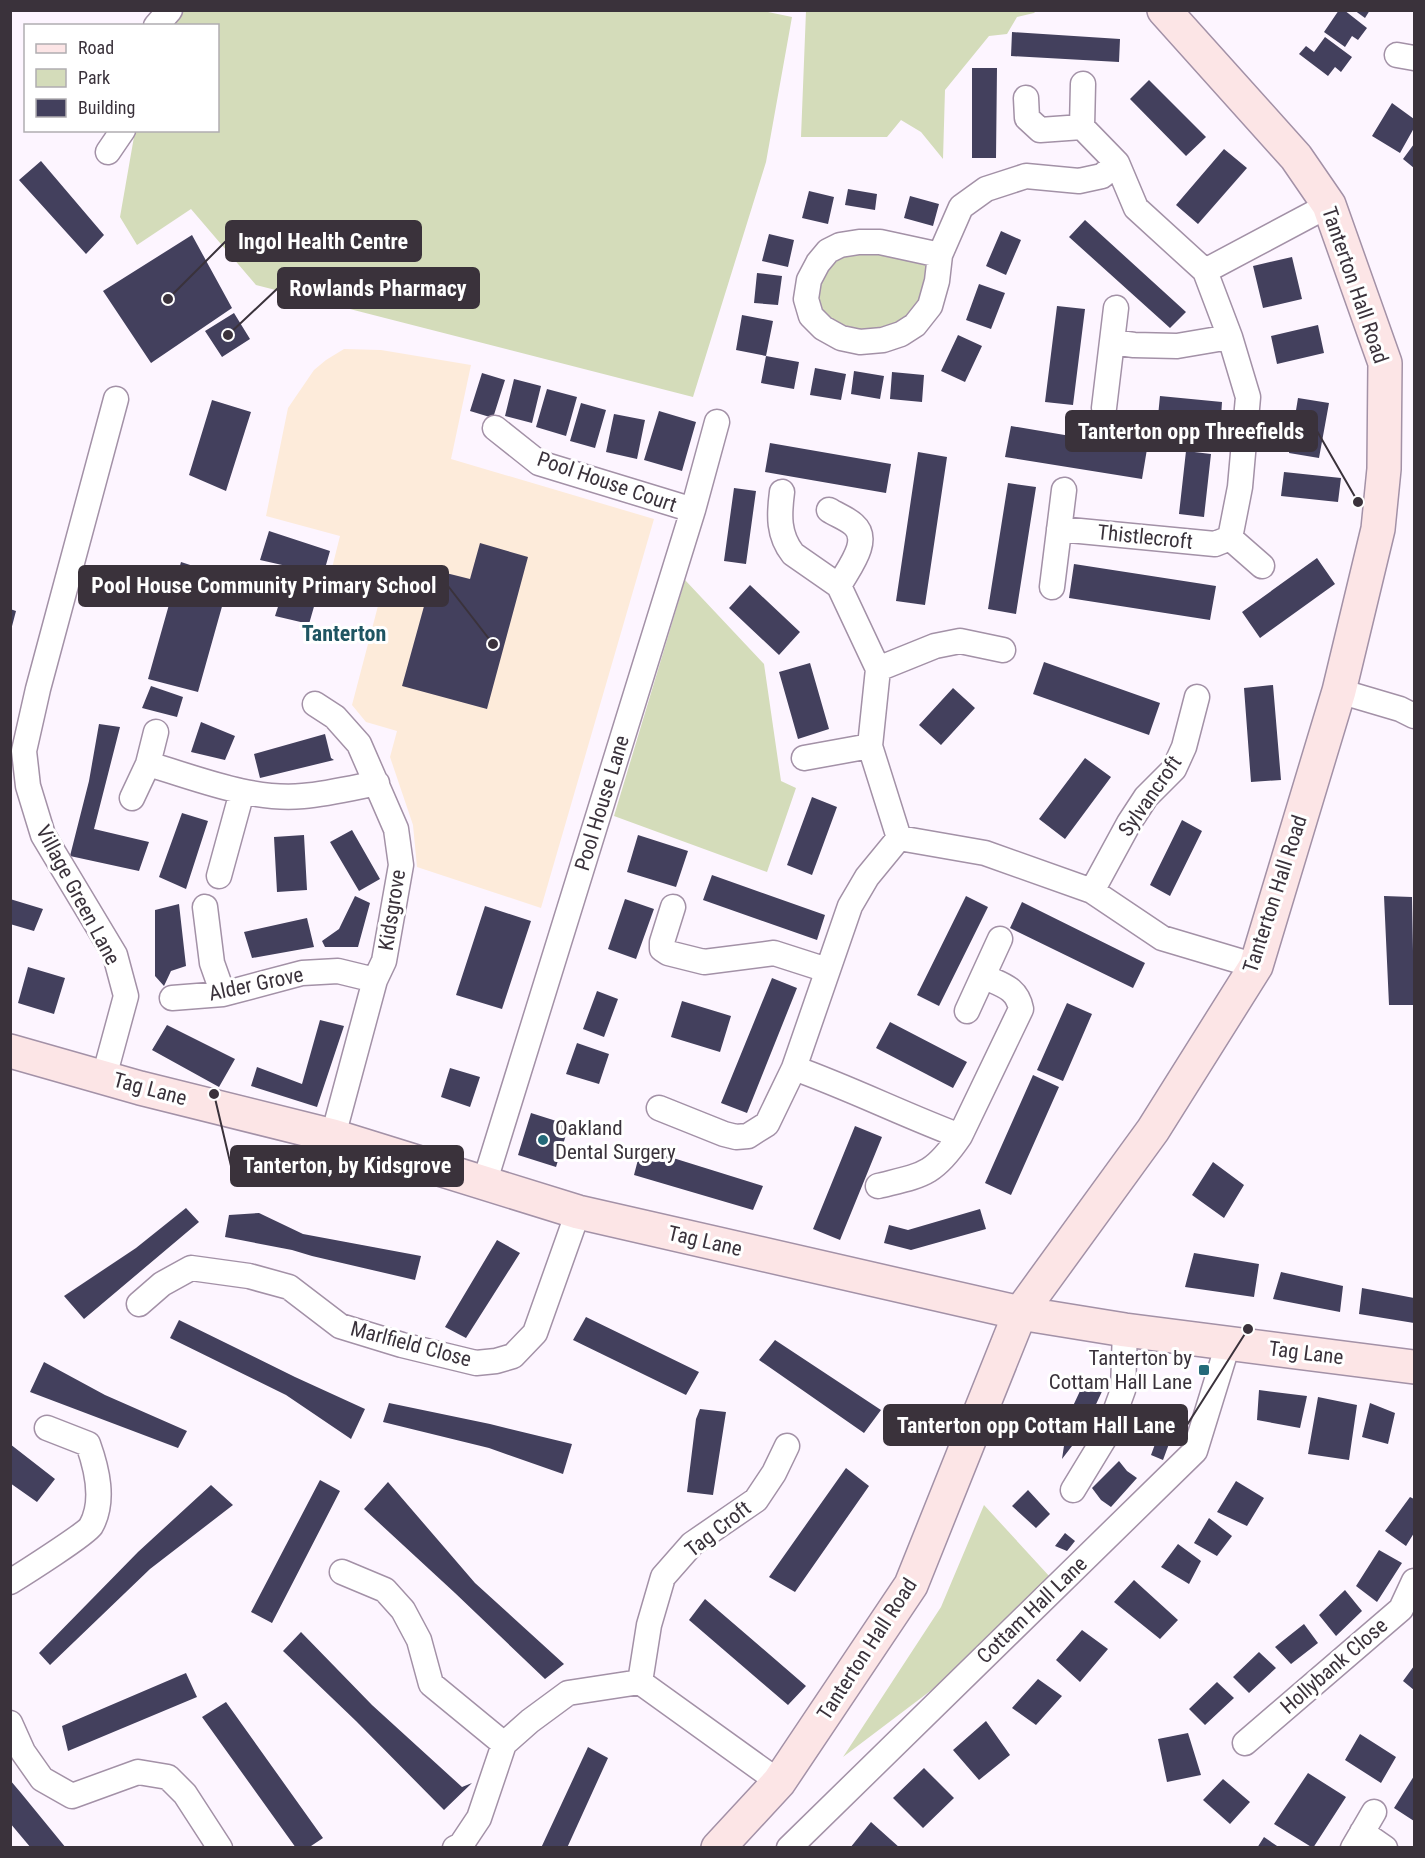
<svg xmlns="http://www.w3.org/2000/svg" width="1425" height="1858" viewBox="0 0 1425 1858" font-family="'Roboto Condensed',sans-serif">
<rect width="100%" height="100%" fill="#fdf5ff"/>
<path fill="#fdebda" d="M 344,349 L 381,350 L 471,365 L 451,459 L 654,519 L 541,908 L 417,867 L 413,825 L 390,757 L 397,731 L 366,722 L 352,705 L 384,583 L 332,568 L 340,536 L 266,516 L 288,408 L 314,370 L 326,360 Z"/>
<path fill="#d4dcba" d="M 759,10 L 792,17 L 766,162 L 693,397 L 256,285 L 191,209 L 137,245 L 120,217 L 135,131 L 218,130 L 218,26 L 164,25 L 174,11 Z
M 806,11 L 806,10 L 1036,11 L 1034,13 L 1017,17 L 1007,34 L 989,36 L 945,90 L 943,159 L 921,132 L 901,120 L 887,137 L 801,137 Z
M 828,251 L 940,255 L 937,281 L 901,334 L 823,328 L 809,280 Z
M 685,580 L 764,664 L 781,781 L 796,788 L 767,872 L 614,816 Z
M 984,1505 L 1050,1577 L 966,1664 L 843,1757 L 941,1607 Z"/>
<path fill="#43405d" d="M 1339,10 L 1344,10 L 1367,28 L 1358,40 L 1352,36 L 1345,47 L 1324,32 Z
M 1354,10 L 1370,10 L 1365,18 Z
M 1012,32 L 1120,39 L 1119,62 L 1011,56 Z
M 1325,37 L 1352,57 L 1341,72 L 1335,67 L 1328,76 L 1299,54 L 1306,46 L 1314,52 Z
M 972,68 L 997,68 L 996,158 L 972,158 Z
M 1149,80 L 1206,137 L 1186,156 L 1130,99 Z
M 1392,103 L 1414,119 L 1414,128 L 1400,153 L 1372,136 Z
M 1414,144 L 1414,168 L 1403,159 Z
M 1224,149 L 1247,168 L 1198,224 L 1176,205 Z
M 41,161 L 104,235 L 86,254 L 19,180 Z
M 848,189 L 877,194 L 875,210 L 845,205 Z
M 809,191 L 834,197 L 828,224 L 802,218 Z
M 910,196 L 939,204 L 933,226 L 904,218 Z
M 1085,220 L 1186,312 L 1170,328 L 1069,237 Z
M 1001,231 L 1021,240 L 1006,275 L 986,266 Z
M 769,234 L 794,240 L 788,267 L 762,261 Z
M 192,235 L 232,308 L 151,363 L 103,291 Z
M 1292,257 L 1302,299 L 1263,308 L 1253,266 Z
M 757,273 L 782,276 L 778,305 L 754,303 Z
M 979,284 L 1005,293 L 991,329 L 966,320 Z
M 1057,306 L 1085,309 L 1073,405 L 1045,402 Z
M 234,313 L 250,339 L 222,357 L 205,331 Z
M 742,315 L 773,321 L 766,356 L 736,350 Z
M 1318,325 L 1324,353 L 1277,364 L 1271,336 Z
M 958,335 L 982,346 L 965,382 L 941,371 Z
M 766,356 L 799,362 L 794,389 L 761,383 Z
M 815,368 L 846,374 L 841,400 L 810,395 Z
M 854,371 L 884,376 L 880,399 L 851,394 Z
M 892,372 L 924,375 L 922,402 L 890,399 Z
M 482,373 L 505,380 L 493,418 L 470,411 Z
M 514,379 L 541,386 L 532,423 L 505,416 Z
M 547,389 L 577,397 L 566,436 L 536,427 Z
M 1160,396 L 1222,402 L 1220,432 L 1157,426 Z
M 1298,398 L 1329,403 L 1319,458 L 1289,453 Z
M 212,400 L 251,412 L 226,491 L 189,475 Z
M 581,403 L 606,410 L 595,448 L 570,441 Z
M 659,411 L 696,422 L 682,471 L 644,460 Z
M 614,414 L 645,420 L 637,459 L 606,452 Z
M 1011,426 L 1147,449 L 1142,479 L 1005,457 Z
M 770,443 L 891,464 L 886,493 L 765,472 Z
M 1186,451 L 1211,454 L 1204,517 L 1179,514 Z
M 918,452 L 947,457 L 925,605 L 896,601 Z
M 1284,472 L 1341,478 L 1338,502 L 1281,496 Z
M 1008,483 L 1036,487 L 1016,614 L 988,609 Z
M 734,488 L 756,491 L 746,564 L 724,561 Z
M 269,531 L 330,551 L 309,624 L 275,616 L 291,567 L 260,560 Z
M 480,543 L 528,557 L 487,709 L 402,686 L 434,570 L 470,579 Z
M 1317,558 L 1335,584 L 1260,638 L 1242,612 Z
M 181,562 L 230,578 L 198,692 L 148,679 Z
M 1074,564 L 1216,586 L 1210,620 L 1069,598 Z
M 750,585 L 800,632 L 779,655 L 729,608 Z
M 10,609 L 16,611 L 11,630 L 10,630 Z
M 1044,662 L 1160,703 L 1149,735 L 1033,694 Z
M 810,663 L 829,729 L 798,739 L 779,672 Z
M 1273,685 L 1281,780 L 1251,782 L 1244,688 Z
M 151,686 L 183,697 L 177,717 L 142,708 Z
M 953,688 L 975,708 L 941,745 L 919,725 Z
M 201,722 L 235,736 L 225,760 L 191,752 Z
M 99,724 L 120,727 L 94,829 L 149,842 L 139,871 L 70,856 L 89,781 Z
M 325,734 L 331,758 L 334,760 L 260,778 L 254,754 Z
M 1085,758 L 1111,777 L 1065,839 L 1039,819 Z
M 812,797 L 837,807 L 812,875 L 787,865 Z
M 182,813 L 208,821 L 186,889 L 159,877 Z
M 1182,820 L 1202,831 L 1170,896 L 1150,885 Z
M 352,830 L 380,879 L 359,891 L 330,842 Z
M 304,835 L 307,890 L 277,892 L 274,837 Z
M 638,835 L 688,851 L 676,887 L 627,872 Z
M 712,875 L 825,915 L 817,940 L 703,900 Z
M 355,896 L 370,903 L 358,947 L 325,947 L 322,941 L 339,929 Z
M 966,896 L 988,907 L 939,1006 L 917,995 Z
M 1384,896 L 1412,897 L 1414,1005 L 1389,1005 Z
M 10,899 L 43,909 L 34,931 L 10,924 Z
M 625,899 L 654,909 L 636,959 L 608,949 Z
M 1022,902 L 1145,963 L 1133,988 L 1010,928 Z
M 179,904 L 186,966 L 171,971 L 164,986 L 155,976 L 155,910 Z
M 485,906 L 531,921 L 502,1009 L 456,995 Z
M 307,918 L 314,947 L 252,958 L 244,932 Z
M 28,967 L 65,978 L 54,1014 L 18,1003 Z
M 772,978 L 797,988 L 747,1113 L 721,1103 Z
M 597,991 L 618,999 L 604,1037 L 583,1029 Z
M 682,1001 L 731,1016 L 720,1052 L 671,1037 Z
M 1067,1003 L 1092,1014 L 1063,1081 L 1037,1070 Z
M 320,1020 L 344,1026 L 317,1107 L 251,1086 L 257,1067 L 302,1084 Z
M 890,1022 L 967,1062 L 953,1088 L 876,1048 Z
M 167,1025 L 235,1059 L 219,1087 L 152,1050 Z
M 577,1043 L 609,1054 L 599,1084 L 566,1074 Z
M 450,1068 L 480,1077 L 470,1107 L 441,1097 Z
M 1033,1075 L 1059,1087 L 1011,1195 L 985,1183 Z
M 531,1113 L 569,1125 L 556,1167 L 518,1155 Z
M 855,1126 L 882,1137 L 840,1240 L 813,1229 Z
M 641,1148 L 763,1186 L 753,1210 L 634,1175 Z
M 1213,1162 L 1244,1185 L 1224,1218 L 1192,1195 Z
M 186,1208 L 199,1222 L 84,1319 L 64,1296 L 136,1248 Z
M 980,1209 L 986,1229 L 911,1250 L 884,1243 L 889,1225 L 908,1230 Z
M 259,1213 L 303,1234 L 421,1256 L 415,1280 L 312,1256 L 292,1250 L 225,1237 L 229,1215 Z
M 497,1240 L 520,1253 L 466,1338 L 445,1327 Z
M 1194,1253 L 1259,1264 L 1254,1297 L 1185,1287 Z
M 1281,1272 L 1343,1286 L 1340,1312 L 1273,1299 Z
M 1362,1288 L 1414,1298 L 1414,1323 L 1359,1314 Z
M 586,1317 L 699,1372 L 686,1395 L 573,1340 Z
M 179,1320 L 295,1377 L 365,1409 L 351,1439 L 286,1395 L 170,1338 Z
M 775,1340 L 881,1410 L 864,1433 L 759,1360 Z
M 44,1362 L 105,1395 L 187,1431 L 178,1448 L 30,1392 Z
M 1087,1376 L 1105,1385 L 1091,1415 L 1073,1406 Z
M 1259,1390 L 1307,1396 L 1300,1428 L 1257,1420 Z
M 1318,1397 L 1357,1405 L 1349,1460 L 1308,1454 Z
M 389,1403 L 490,1424 L 572,1444 L 563,1474 L 489,1448 L 383,1422 Z
M 1370,1403 L 1395,1413 L 1388,1444 L 1362,1437 Z
M 700,1409 L 726,1412 L 713,1495 L 687,1492 L 696,1419 Z
M 1164,1420 L 1176,1425 L 1163,1460 L 1151,1455 Z
M 1082,1421 L 1082,1433 L 1062,1459 L 1067,1426 Z
M 10,1444 L 55,1479 L 37,1502 L 10,1483 Z
M 1119,1461 L 1127,1471 L 1137,1478 L 1111,1507 L 1101,1500 L 1092,1488 Z
M 846,1468 L 869,1486 L 795,1592 L 769,1577 Z
M 320,1480 L 340,1491 L 272,1623 L 251,1612 Z
M 1236,1481 L 1264,1498 L 1247,1526 L 1217,1512 Z
M 388,1482 L 475,1583 L 564,1664 L 545,1679 L 455,1593 L 364,1509 Z
M 211,1485 L 233,1505 L 150,1569 L 50,1665 L 39,1653 L 138,1552 Z
M 1028,1490 L 1050,1514 L 1036,1528 L 1012,1506 Z
M 1410,1497 L 1414,1499 L 1414,1533 L 1406,1546 L 1385,1531 Z
M 1209,1518 L 1232,1536 L 1217,1556 L 1194,1543 Z
M 1065,1533 L 1075,1541 L 1067,1551 L 1055,1546 Z
M 1178,1544 L 1201,1561 L 1189,1584 L 1161,1567 Z
M 1379,1550 L 1402,1563 L 1377,1602 L 1356,1586 Z
M 1134,1580 L 1178,1620 L 1160,1639 L 1114,1602 Z
M 1345,1590 L 1362,1611 L 1336,1636 L 1319,1615 Z
M 705,1599 L 806,1686 L 788,1705 L 689,1620 Z
M 1304,1624 L 1318,1643 L 1291,1664 L 1275,1647 Z
M 1082,1630 L 1108,1649 L 1080,1682 L 1056,1660 Z
M 301,1632 L 372,1705 L 462,1787 L 472,1783 L 444,1810 L 356,1721 L 283,1651 Z
M 1259,1652 L 1276,1668 L 1249,1693 L 1233,1677 Z
M 1414,1666 L 1414,1690 L 1403,1681 Z
M 186,1673 L 197,1697 L 68,1751 L 62,1726 Z
M 1038,1679 L 1062,1696 L 1036,1725 L 1012,1708 Z
M 1217,1682 L 1234,1698 L 1205,1725 L 1189,1709 Z
M 226,1702 L 323,1838 L 308,1848 L 296,1848 L 202,1717 Z
M 986,1721 L 1010,1755 L 979,1780 L 953,1750 Z
M 1188,1733 L 1201,1775 L 1167,1782 L 1158,1739 Z
M 1360,1734 L 1396,1757 L 1381,1783 L 1345,1760 Z
M 588,1747 L 608,1758 L 567,1848 L 541,1848 Z
M 924,1768 L 954,1798 L 923,1828 L 893,1798 Z
M 1308,1773 L 1346,1797 L 1313,1848 L 1274,1824 Z
M 1414,1776 L 1414,1821 L 1394,1808 Z
M 1223,1779 L 1250,1802 L 1230,1824 L 1203,1800 Z
M 10,1780 L 21,1793 L 66,1848 L 31,1848 L 10,1823 Z
M 871,1822 L 900,1848 L 850,1848 Z
M 1264,1837 L 1280,1848 L 1257,1848 Z"/>
<g fill="none" stroke-linecap="round" stroke-linejoin="round">
<g stroke="#a391a7" stroke-width="27">
<path id="street" d="M 156,26 L 170,10
M 1397,55 L 1414,58
M 1026,98 L 1027,118 L 1040,130 L 1082,127 L 1117,163 L 1136,208 L 1205,271 L 1230,337 L 1248,397 L 1240,487 L 1230,538 L 1215,544 L 1059,529
M 1082,127 L 1083,84
M 108,152 L 123,130
M 940,255 L 880,242 L 859,242 L 840,245 L 828,251 L 818,263 L 809,280 L 806,299 L 811,316 L 823,328 L 841,338 L 860,342 L 883,340 L 901,334 L 915,325 L 930,306 L 937,281 L 940,255 L 961,207 L 986,189 L 1026,176 L 1079,181 L 1102,176 L 1117,163
M 1205,271 L 1329,205
M 1112,342 L 1134,345 L 1177,346 L 1230,337
M 1104,408 L 1116,308
M 495,428 L 539,463 L 693,510
M 782,492 C 779,515 778,535 793,554 L 839,586 L 878,669 L 870,746 L 899,838
M 829,510 C 837,515 848,519 854,525 C 872,541 847,570 839,586
M 1230,538 L 1262,566
M 1052,587 L 1064,490
M 878,669 L 935,646 L 960,641 L 1003,650
M 1339,691 L 1400,709 L 1414,716
M 315,704 L 335,717 L 359,744 L 396,829 L 401,865 L 384,961 L 375,980 L 333,1136
M 804,758 L 870,746
M 148,764 C 197,778 251,801 303,796 C 327,794 352,788 377,783
M 132,798 L 148,764 L 156,732
M 219,876 L 242,792
M 1092,891 L 1129,823 L 1146,797 L 1174,769 L 1184,747 L 1197,697
M 205,907 L 212,963 L 223,994
M 673,907 L 662,942 L 662,949 L 668,953 L 704,962 L 774,953 L 827,970
M 172,998 L 223,994 L 302,973 L 338,971 L 375,980
M 967,1011 L 1000,939
M 794,1068 C 850,1088 904,1115 960,1136 L 1021,1009 C 1017,987 1001,985 983,976
M 104,1077 L 126,996 L 115,955 L 43,835 L 28,786 L 24,751 L 38,689 L 116,399
M 659,1108 L 724,1134 L 736,1137 L 748,1136 L 767,1124 L 794,1068 L 850,906 L 867,877 L 899,838 L 985,853 L 1092,891 L 1162,938 L 1256,966
M 484,1184 L 693,510 L 717,422
M 878,1186 C 922,1175 933,1176 960,1136
M 139,1304 L 162,1284 L 191,1268 L 249,1276 L 289,1287 L 340,1326 L 402,1345 L 476,1363 L 496,1361 L 513,1356 L 535,1333 L 578,1212
M 1073,1490 L 1107,1434 L 1123,1390 L 1125,1330
M 342,1572 L 385,1590 L 403,1610 L 419,1640 L 431,1684 L 504,1744
M 10,1582 C 23,1574 86,1534 91,1526 C 105,1501 97,1469 88,1444 L 47,1428
M 640,1682 L 779,1782
M 10,1723 L 23,1752 L 42,1779 L 72,1796 L 138,1772 L 168,1777 L 185,1794 L 220,1848
M 1245,1743 L 1401,1609 L 1414,1581
M 1362,1832 L 1385,1848
M 455,1848 L 461,1845 L 479,1818 L 504,1744 L 530,1721 L 568,1693 L 640,1682 L 649,1625 L 663,1577 L 692,1544 L 756,1500 L 774,1473 L 787,1446
M 789,1848 L 1195,1451 L 1228,1344
M 1353,1848 L 1374,1812"/>
</g>
<g stroke="#a391a7" stroke-width="36">
<path id="secondary" d="M 10,1051 L 140,1088 L 333,1136 L 578,1212 L 1020,1313 L 1125,1330 L 1414,1367
M 718,1848 L 779,1782 L 911,1585 L 1020,1313 L 1153,1130 L 1256,966 L 1339,691 L 1378,529 L 1384,469 L 1385,363 L 1329,205 L 1296,157 L 1164,10"/>
</g>
<use href="#street" stroke="#fff" stroke-width="24"/>
<use href="#secondary" stroke="#fce5e6" stroke-width="33"/>
</g>
<g fill="#246979" stroke="#fff" stroke-width="2">
<circle cx="543" cy="1140" r="6"/>
<rect x="1198" y="1364" width="12" height="12" rx="3"/>
</g>
<g text-anchor="middle" stroke-width="6" stroke-linejoin="round" paint-order="stroke">
<g font-size="21" fill="#3a323b" stroke="#fff">
<text transform="translate(1355 285) rotate(71)" y="7">Tanterton Hall Road</text>
<text transform="translate(607 482) rotate(19)" y="7">Pool House Court</text>
<text transform="translate(1145 537) rotate(6)" y="7">Thistlecroft</text>
<text transform="translate(1150 796) rotate(-55)" y="7">Sylvancroft</text>
<text transform="translate(602 803) rotate(-73)" y="7">Pool House Lane</text>
<text transform="translate(1275 894) rotate(-72)" y="7">Tanterton Hall Road</text>
<text transform="translate(78 895) rotate(62)" y="7">Village Green Lane</text>
<text transform="translate(392 910) rotate(-81)" y="7">Kidsgrove</text>
<text transform="translate(256 984) rotate(-12)" y="7">Alder Grove</text>
<text transform="translate(150 1089) rotate(15)" y="7">Tag Lane</text>
<text transform="translate(705 1241) rotate(13)" y="7">Tag Lane</text>
<text transform="translate(411 1344) rotate(15)" y="7">Marlfield Close</text>
<text transform="translate(1306 1353) rotate(7)" y="7">Tag Lane</text>
<text transform="translate(718 1529) rotate(-38)" y="7">Tag Croft</text>
<text transform="translate(1032 1610) rotate(-44)" y="7">Cottam Hall Lane</text>
<text transform="translate(867 1649) rotate(-57)" y="7">Tanterton Hall Road</text>
<text transform="translate(1334 1666) rotate(-41)" y="7">Hollybank Close</text>
</g>
<g font-size="21" fill="#3a323b" stroke="#fff" text-anchor="start">
<text x="555" y="1135">Oakland<tspan x="555" dy="24">Dental Surgery</tspan></text>
<text x="1192" y="1365" text-anchor="end">Tanterton by<tspan x="1192" dy="24">Cottam Hall Lane</tspan></text>
</g>
<g font-size="22" font-weight="bold" fill="#1f5562" stroke="#fff">
<text x="344" y="641">Tanterton</text>
</g>
</g>
<path fill="none" stroke="#3a323b" stroke-width="2" d="M168 299L226 241M228 335L278 288M1358 502L1317 431M493 644L448 586M214 1094L231 1166M1248 1329L1187 1425"/>
<g fill="#3a323b" stroke="#fff" stroke-width="2">
<circle cx="168" cy="299" r="6"/>
<circle cx="228" cy="335" r="6"/>
<circle cx="1358" cy="502" r="6"/>
<circle cx="493" cy="644" r="6"/>
<circle cx="214" cy="1094" r="6"/>
<circle cx="1248" cy="1329" r="6"/>
</g>
<g fill="#3a323b" stroke="#3a323b" stroke-width="2">
<rect x="226" y="221" width="195" height="40" rx="6"/>
<rect x="278" y="268" width="201" height="40" rx="6"/>
<rect x="1066" y="411" width="251" height="40" rx="6"/>
<rect x="79" y="566" width="369" height="40" rx="6"/>
<rect x="231" y="1146" width="232" height="40" rx="6"/>
<rect x="884" y="1405" width="303" height="40" rx="6"/>
</g>
<g font-size="22" text-anchor="middle" font-weight="bold" fill="#fff">
<text x="323" y="249">Ingol Health Centre</text>
<text x="378" y="296">Rowlands Pharmacy</text>
<text x="1191" y="439">Tanterton opp Threefields</text>
<text x="264" y="593">Pool House Community Primary School</text>
<text x="347" y="1173">Tanterton, by Kidsgrove</text>
<text x="1036" y="1433">Tanterton opp Cottam Hall Lane</text>
</g>
<rect width="1425" height="1858" fill="none" stroke="#3a323b" stroke-width="24"/>
<rect x="24" y="24" width="195" height="108" fill="#ffffff" stroke="#b0adb1" stroke-width="1.5"/>
<rect x="36" y="44" width="30" height="9" fill="#fce5e6" stroke="#b0adb1" stroke-width="1.5"/>
<text x="78" y="54" font-size="18" fill="#3a323b">Road</text>
<rect x="36" y="69" width="30" height="18" fill="#d4dcba" stroke="#b0adb1" stroke-width="1.5"/>
<text x="78" y="84" font-size="18" fill="#3a323b">Park</text>
<rect x="36" y="99" width="30" height="18" fill="#43405d" stroke="#b0adb1" stroke-width="1.5"/>
<text x="78" y="114" font-size="18" fill="#3a323b">Building</text>
</svg>
